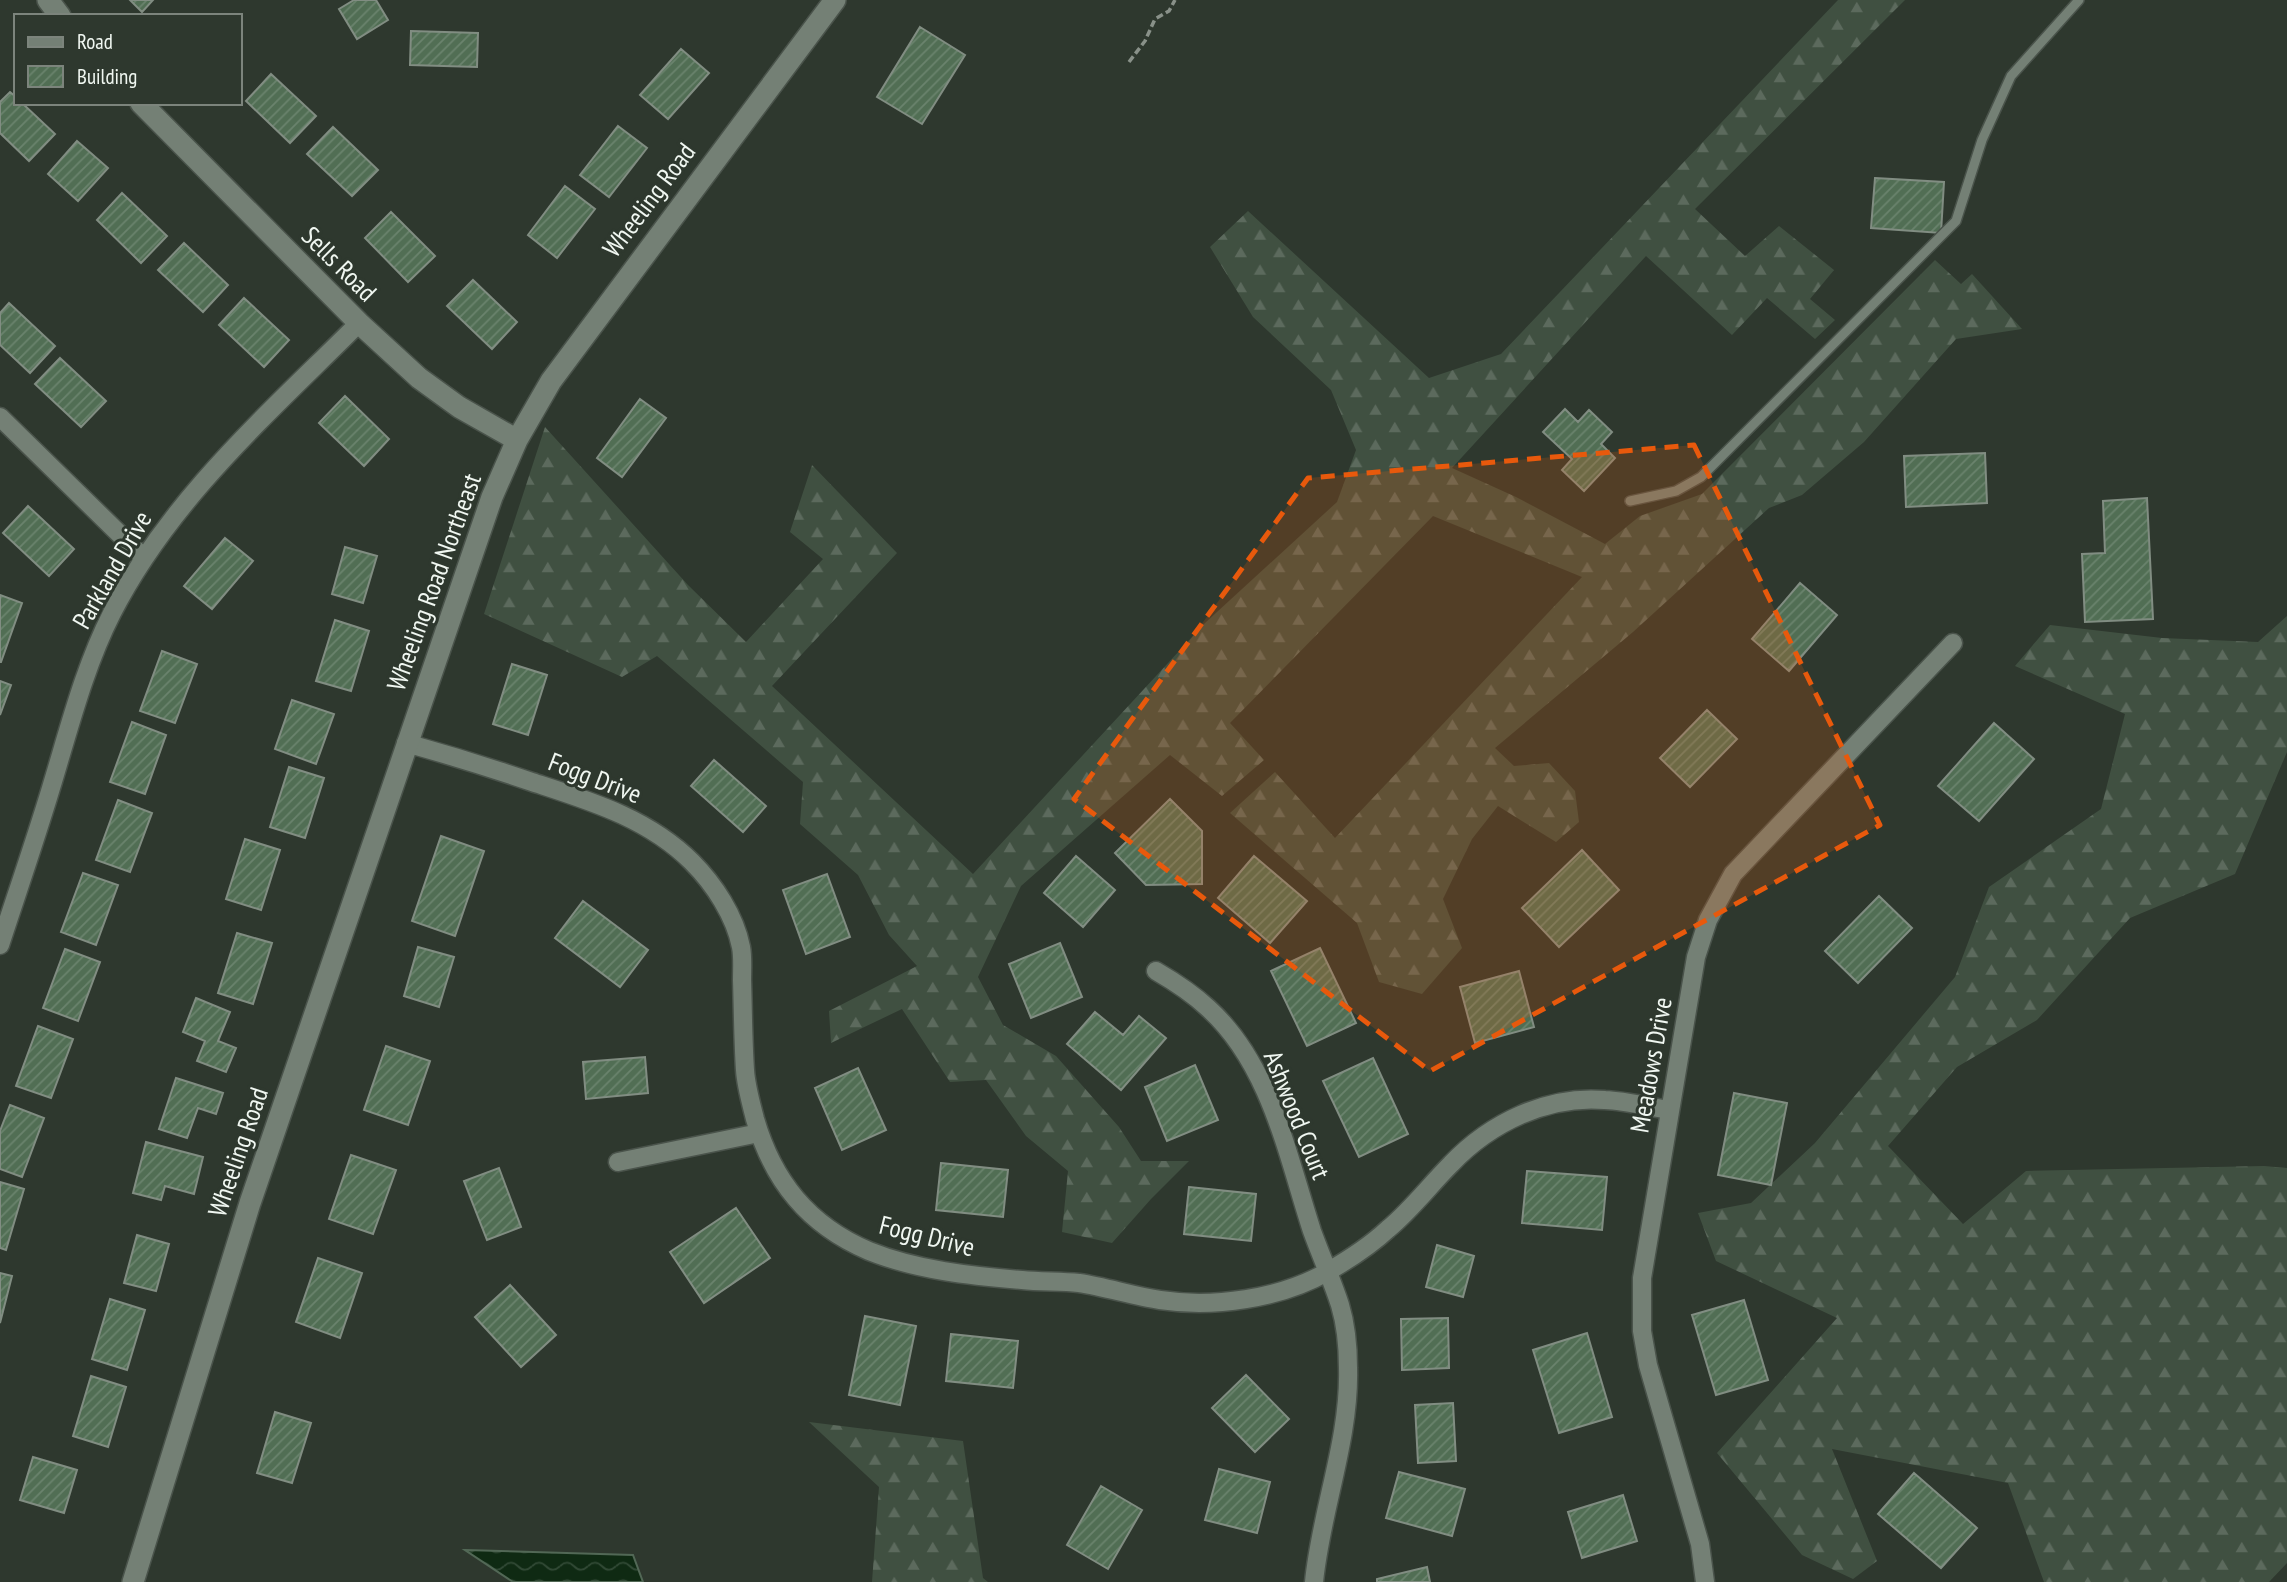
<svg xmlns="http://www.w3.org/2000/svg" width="2287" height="1582" viewBox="0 0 2287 1582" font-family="'PT Sans Narrow',sans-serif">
<defs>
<pattern id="forest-firs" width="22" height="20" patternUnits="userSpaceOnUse" patternTransform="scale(1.75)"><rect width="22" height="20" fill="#405041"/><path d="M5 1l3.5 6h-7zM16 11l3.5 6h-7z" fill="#5c6a5d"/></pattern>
<pattern id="water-waves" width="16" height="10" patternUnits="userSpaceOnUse" patternTransform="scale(1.75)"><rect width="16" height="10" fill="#0f2a13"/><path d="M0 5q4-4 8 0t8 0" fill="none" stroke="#324a36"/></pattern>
<pattern id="building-hatch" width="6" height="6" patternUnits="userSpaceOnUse" patternTransform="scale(1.75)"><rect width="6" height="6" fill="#516e54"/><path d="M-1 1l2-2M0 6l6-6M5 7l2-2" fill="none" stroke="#6a836d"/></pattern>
</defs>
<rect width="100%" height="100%" fill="#2e382e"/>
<path fill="url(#forest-firs)" d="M 1838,0 L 1905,0 L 1695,209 L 1745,256 L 1779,226 L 1834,270 L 1810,299 L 1835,320 L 1815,339 L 1767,298 L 1732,335 L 1646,256 L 1452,468 L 1516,497 L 1605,544 L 1640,516 L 1702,494 L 1935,260 L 1961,284 L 1972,274 L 2022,329 L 1956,339 L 1864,442 L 1802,495 L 1769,508 L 1633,632 L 1495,748 L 1514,766 L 1549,763 L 1575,791 L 1579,822 L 1556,842 L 1498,806 L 1472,839 L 1443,899 L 1462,948 L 1422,994 L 1379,982 L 1357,923 L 1230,813 L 1275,772 L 1335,838 L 1582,577 L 1433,516 L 1230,723 L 1264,760 L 1222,796 L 1170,755 L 1021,886 L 978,977 L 1003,1025 L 1056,1056 L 1119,1127 L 1141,1161 L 1189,1161 L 1151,1199 L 1112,1243 L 1062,1232 L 1068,1171 L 1026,1136 L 986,1080 L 950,1082 L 902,1009 L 831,1043 L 829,1011 L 917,966 L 889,935 L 858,875 L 800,824 L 803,782 L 657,656 L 622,677 L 484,614 L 545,427 L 688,585 L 746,642 L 823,559 L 790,532 L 812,465 L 897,553 L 772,686 L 973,874 L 1205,623 L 1337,502 L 1356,450 L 1331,390 L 1253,317 L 1210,247 L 1248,211 L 1429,378 L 1501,354 Z
M 2287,616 L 2287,752 L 2235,874 L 2130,918 L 2037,1020 L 1957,1067 L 1888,1146 L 1963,1224 L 2026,1171 L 2264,1166 L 2287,1168 L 2287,1563 L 2269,1582 L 2044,1582 L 2008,1483 L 1832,1449 L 1877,1561 L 1853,1579 L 1802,1555 L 1717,1453 L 1837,1318 L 1716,1261 L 1698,1213 L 1751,1203 L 1815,1143 L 1955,977 L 1989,887 L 2101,809 L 2125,714 L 2015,666 L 2050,625 L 2162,638 L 2258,642 Z
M 809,1422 L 963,1441 L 983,1578 L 988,1582 L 872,1582 L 879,1487 Z"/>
<path fill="url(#water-waves)" stroke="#526856" stroke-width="2" d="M 465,1550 L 633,1555 L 643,1582 L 513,1582 Z"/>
<path fill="url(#building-hatch)" stroke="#818d82" stroke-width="2" d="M 130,0 L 153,0 L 142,12 Z
M 354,0 L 376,0 L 388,20 L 357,39 L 339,9 Z
M 920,27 L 965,55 L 922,124 L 877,97 Z
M 411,31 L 478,33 L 477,67 L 410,65 Z
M 681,49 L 709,73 L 668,119 L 640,95 Z
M 271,74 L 316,116 L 290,143 L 246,101 Z
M 10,92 L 16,97 L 16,103 L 22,103 L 55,134 L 29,161 L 0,133 L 0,102 Z
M 618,126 L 647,148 L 609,197 L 580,175 Z
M 333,127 L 378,170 L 352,196 L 307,154 Z
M 77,141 L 108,168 L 78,201 L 48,174 Z
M 1875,178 L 1944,182 L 1941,233 L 1871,228 Z
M 565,186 L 595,209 L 557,258 L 528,235 Z
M 122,193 L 167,236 L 141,263 L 97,220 Z
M 391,212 L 435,256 L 408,282 L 365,238 Z
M 184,243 L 228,285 L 203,312 L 158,270 Z
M 473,280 L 517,322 L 492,349 L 447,306 Z
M 244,298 L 289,340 L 264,367 L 219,325 Z
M 9,303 L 55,346 L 30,373 L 0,345 L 0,313 Z
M 60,358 L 106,401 L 81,427 L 35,384 Z
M 345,396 L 389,439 L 364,466 L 319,423 Z
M 640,399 L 666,418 L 622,477 L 597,458 Z
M 1565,409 L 1578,422 L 1589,410 L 1612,432 L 1601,444 L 1615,458 L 1584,491 L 1562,470 L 1572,459 L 1543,432 Z
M 1985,453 L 1987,503 L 1906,507 L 1904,456 Z
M 2147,498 L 2153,619 L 2085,622 L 2082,554 L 2105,553 L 2103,501 Z
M 28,506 L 74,549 L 49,576 L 3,533 Z
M 225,538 L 253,561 L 212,609 L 184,586 Z
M 345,547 L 377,556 L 363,603 L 332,594 Z
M 1800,583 L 1837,615 L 1789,671 L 1752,639 Z
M 0,595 L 22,603 L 1,662 L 0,662 Z
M 335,620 L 369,631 L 351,691 L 316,681 Z
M 162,651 L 197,664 L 175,723 L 140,711 Z
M 512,664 L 547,675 L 528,735 L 493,724 Z
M 0,681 L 11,685 L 0,715 Z
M 292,700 L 334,714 L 316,764 L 275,749 Z
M 1707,710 L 1737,739 L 1690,787 L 1660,758 Z
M 132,722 L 166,735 L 145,794 L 110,782 Z
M 1994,723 L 2034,759 L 1979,821 L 1938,786 Z
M 714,760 L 766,806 L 743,832 L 691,786 Z
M 289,767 L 324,778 L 305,838 L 270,827 Z
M 1170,799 L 1202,831 L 1202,884 L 1146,885 L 1115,853 Z
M 118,800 L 152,813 L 130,872 L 96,860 Z
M 441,836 L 484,851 L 455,936 L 412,921 Z
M 245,839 L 280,850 L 261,910 L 226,899 Z
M 1582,850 L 1619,890 L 1559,947 L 1522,908 Z
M 1076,856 L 1115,890 L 1083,927 L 1044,893 Z
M 1254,856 L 1307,901 L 1270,943 L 1218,898 Z
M 83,873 L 118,885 L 96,945 L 61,932 Z
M 827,874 L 850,937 L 806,954 L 783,890 Z
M 1879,896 L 1912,928 L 1858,983 L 1825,951 Z
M 583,901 L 648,950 L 620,987 L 555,938 Z
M 237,933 L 272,943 L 253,1004 L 218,993 Z
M 1060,943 L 1082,997 L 1031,1018 L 1009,964 Z
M 418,947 L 454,957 L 439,1007 L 404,996 Z
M 1320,948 L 1356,1023 L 1307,1046 L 1271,971 Z
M 65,949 L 100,962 L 78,1021 L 43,1008 Z
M 1519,971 L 1534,1027 L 1475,1043 L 1460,987 Z
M 196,998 L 230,1012 L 218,1041 L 236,1048 L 226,1072 L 197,1061 L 205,1041 L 183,1032 Z
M 1095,1012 L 1123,1035 L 1139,1016 L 1166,1038 L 1121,1090 L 1067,1044 Z
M 38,1026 L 73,1039 L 51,1098 L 16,1086 Z
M 386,1046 L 430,1061 L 408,1125 L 364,1110 Z
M 645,1057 L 648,1093 L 586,1099 L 583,1062 Z
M 1373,1058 L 1408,1134 L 1359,1157 L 1323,1081 Z
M 1195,1065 L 1218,1120 L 1167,1141 L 1145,1087 Z
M 858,1068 L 886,1130 L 842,1150 L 815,1088 Z
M 176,1078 L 223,1093 L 216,1114 L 198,1108 L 187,1138 L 159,1129 Z
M 1734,1093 L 1787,1103 L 1771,1185 L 1718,1175 Z
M 10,1105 L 44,1118 L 22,1177 L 0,1169 L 0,1131 Z
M 146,1142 L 203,1157 L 194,1194 L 165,1186 L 161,1200 L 133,1193 Z
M 351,1155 L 396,1170 L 373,1234 L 329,1219 Z
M 941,1163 L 1008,1170 L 1003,1217 L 936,1210 Z
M 499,1168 L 521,1227 L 487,1240 L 464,1181 Z
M 1527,1171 L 1607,1177 L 1602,1230 L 1522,1223 Z
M 0,1182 L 24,1189 L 6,1250 L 0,1248 Z
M 1189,1187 L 1256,1194 L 1251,1241 L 1184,1234 Z
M 736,1208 L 770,1258 L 704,1303 L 670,1252 Z
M 137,1235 L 169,1244 L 156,1291 L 124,1283 Z
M 1437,1245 L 1474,1256 L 1463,1297 L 1426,1287 Z
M 318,1258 L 362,1273 L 340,1338 L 296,1322 Z
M 0,1273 L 12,1276 L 0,1323 Z
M 510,1285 L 556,1335 L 521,1367 L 475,1317 Z
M 110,1299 L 145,1310 L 127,1370 L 92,1359 Z
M 1744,1300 L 1768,1380 L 1716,1395 L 1692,1315 Z
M 865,1316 L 916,1326 L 900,1405 L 849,1395 Z
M 1448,1318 L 1449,1368 L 1402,1370 L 1401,1319 Z
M 1587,1333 L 1612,1417 L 1559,1433 L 1533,1350 Z
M 951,1334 L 1018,1341 L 1013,1388 L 946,1381 Z
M 1246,1375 L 1289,1419 L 1255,1452 L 1212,1408 Z
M 91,1376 L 126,1387 L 108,1447 L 73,1436 Z
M 1453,1403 L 1456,1461 L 1418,1463 L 1415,1405 Z
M 275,1412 L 311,1423 L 292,1483 L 257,1473 Z
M 33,1457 L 77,1470 L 64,1513 L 20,1500 Z
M 1219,1469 L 1270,1482 L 1257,1533 L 1205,1520 Z
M 1399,1472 L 1465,1489 L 1452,1536 L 1386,1518 Z
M 1914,1473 L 1977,1528 L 1941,1568 L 1878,1514 Z
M 1101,1486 L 1142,1510 L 1108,1569 L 1067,1545 Z
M 1623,1495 L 1637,1541 L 1582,1558 L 1568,1512 Z
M 1427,1567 L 1430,1582 L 1377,1582 L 1377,1579 Z"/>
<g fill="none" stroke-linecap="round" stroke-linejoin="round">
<g stroke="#4a534b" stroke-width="12">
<path id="service" d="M 1630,501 L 1676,491 L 1701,477 L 1956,221 L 1982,140 L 2011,76 L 2079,0"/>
</g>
<g stroke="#4a534b" stroke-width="21">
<path id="minor" d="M 0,417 L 144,558
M 406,743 C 449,755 491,768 532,782 C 590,801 648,818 692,862 C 714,884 735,916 741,947 C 743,957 742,969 742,980 C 743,1010 743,1040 745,1070 C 746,1086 751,1103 755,1119 C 773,1181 808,1225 869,1251 C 916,1270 971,1276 1022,1280 C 1041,1282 1060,1281 1079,1283 C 1106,1287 1133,1296 1160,1300 C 1213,1308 1280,1299 1327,1272 C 1348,1260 1371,1245 1388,1229 C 1411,1210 1430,1185 1451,1164 C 1490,1123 1547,1095 1605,1100 C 1627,1101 1649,1107 1670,1110
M 0,945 C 17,893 35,841 51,788 C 69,729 84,668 112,613 C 171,498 269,413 359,323
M 1156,971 C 1175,982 1192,993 1208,1008 C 1270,1064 1287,1154 1312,1231 C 1321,1256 1332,1280 1340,1305 C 1346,1325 1348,1347 1348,1368 C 1350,1440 1321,1510 1314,1582
M 618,1162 L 759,1133
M 1705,1582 L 1700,1544 L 1648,1365 L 1642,1331 L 1642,1278 L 1696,957 L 1708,920 L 1733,874 L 1953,643"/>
</g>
<g stroke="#4a534b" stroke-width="24">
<path id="tertiary" d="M 48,0 L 60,16
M 141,103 L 359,323 L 419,378 L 459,407 L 517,440
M 133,1582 L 250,1203 L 492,497 L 517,440 L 551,381 L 835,0"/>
</g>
<path stroke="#899189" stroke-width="3.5" stroke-dasharray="7 3.5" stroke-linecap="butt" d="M 1129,62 L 1145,41 L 1155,19 L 1169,11 L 1175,0"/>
<use href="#service" stroke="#748075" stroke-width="9"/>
<use href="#minor" stroke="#748075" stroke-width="18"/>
<use href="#tertiary" stroke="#748075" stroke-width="21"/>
</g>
<path fill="#e8590c" fill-opacity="0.2" stroke="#e8590c" stroke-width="5" stroke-dasharray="14 9" stroke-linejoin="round" d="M 1694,445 L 1880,825 L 1430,1071 L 1074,799 L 1308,478 Z"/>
<g text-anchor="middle" stroke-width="6" stroke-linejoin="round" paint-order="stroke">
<g font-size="26" fill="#f0f7f1" stroke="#2e382e">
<text transform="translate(649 200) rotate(-53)" y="9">Wheeling Road</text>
<text transform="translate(339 264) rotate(45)" y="9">Sells Road</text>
<text transform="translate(112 570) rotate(-60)" y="9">Parkland Drive</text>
<text transform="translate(434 582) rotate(-70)" y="9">Wheeling Road Northeast</text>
<text transform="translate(595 778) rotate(21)" y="9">Fogg Drive</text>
<text transform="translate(1651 1065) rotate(-80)" y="9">Meadows Drive</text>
<text transform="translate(1297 1115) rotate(68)" y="9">Ashwood Court</text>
<text transform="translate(238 1152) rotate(-71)" y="9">Wheeling Road</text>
<text transform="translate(927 1236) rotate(14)" y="9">Fogg Drive</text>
</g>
</g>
<rect x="14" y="14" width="228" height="91" fill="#2e382e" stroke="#7c847c" stroke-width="2"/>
<rect x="28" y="37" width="35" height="10" fill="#748075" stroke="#7c847c" stroke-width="2"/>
<text x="77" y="49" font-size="21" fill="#f0f7f1">Road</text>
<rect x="28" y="66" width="35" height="21" fill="url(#building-hatch)" stroke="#7c847c" stroke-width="2"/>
<text x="77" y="84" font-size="21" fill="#f0f7f1">Building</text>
</svg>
